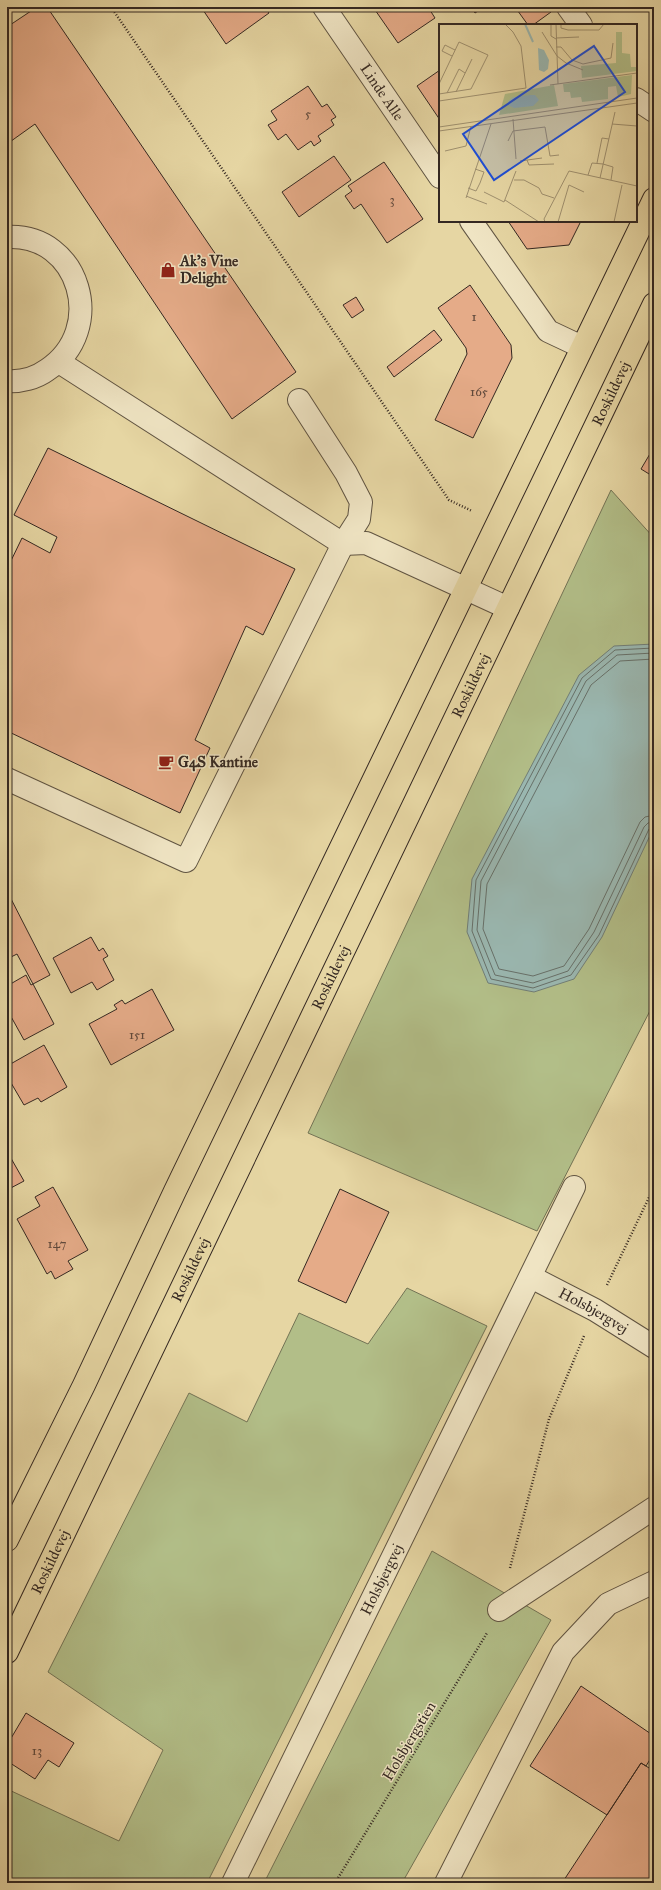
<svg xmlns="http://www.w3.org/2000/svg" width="661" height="1890" viewBox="0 0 661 1890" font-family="'IM FELL Great Primer',serif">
<rect width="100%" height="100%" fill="#e6d6a3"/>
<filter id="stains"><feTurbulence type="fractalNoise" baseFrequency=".005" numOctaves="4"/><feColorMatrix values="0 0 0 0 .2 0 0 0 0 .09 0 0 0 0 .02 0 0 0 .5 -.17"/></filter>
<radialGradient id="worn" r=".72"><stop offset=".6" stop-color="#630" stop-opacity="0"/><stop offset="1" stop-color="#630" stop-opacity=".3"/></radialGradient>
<path fill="#b2be88" stroke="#737355" d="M 611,490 L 654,538 L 654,1003 L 537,1231 L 308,1133 Z
M 407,1288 L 487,1326 L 207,1883 L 7,1883 L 7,1789 L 119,1841 L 163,1750 L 48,1672 L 189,1393 L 247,1422 L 299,1313 L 368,1344 Z
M 432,1551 L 551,1620 L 402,1883 L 264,1883 Z"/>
<path fill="#9ab7b0" stroke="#717e77" d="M 654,644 L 654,827 L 602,937 L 574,979 L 534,992 L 488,983 L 467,932 L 472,879 L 579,675 L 614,646 Z"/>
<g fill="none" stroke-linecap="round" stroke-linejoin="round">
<path stroke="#677069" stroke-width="1" d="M 654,648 L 615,650 L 582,678 L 476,880 L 472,931 L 491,979 L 533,988 L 571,975 L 599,935 L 649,829 L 654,826
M 654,653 L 617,655 L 586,681 L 481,881 L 477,930 L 495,975 L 533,983 L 568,971 L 594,932 L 644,827 L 648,823 L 654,821
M 654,659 L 620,661 L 591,685 L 487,884 L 483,929 L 499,969 L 533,976 L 564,966 L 589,929 L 640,822 L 645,817 L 654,815"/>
</g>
<path fill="#e5ab88" stroke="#342822" d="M 37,7 L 47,7 L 296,372 L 232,419 L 35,124 L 7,144 L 7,27 Z
M 201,7 L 265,7 L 269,13 L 226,44 Z
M 373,7 L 428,7 L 435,18 L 398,43 Z
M 471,7 L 484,7 L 475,13 Z
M 515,7 L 548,7 L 551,12 L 533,25 L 528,25 Z
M 440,70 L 440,120 L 417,86 Z
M 308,86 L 322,107 L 327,104 L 336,117 L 331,120 L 334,125 L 318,136 L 321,141 L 314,146 L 311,141 L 298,150 L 286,134 L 278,140 L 268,125 L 277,120 L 271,111 Z
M 334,156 L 351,180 L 299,217 L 282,192 Z
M 384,162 L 423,219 L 387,243 L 361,204 L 354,209 L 345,196 L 352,191 L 348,186 Z
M 508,221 L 581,221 L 569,245 L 527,249 Z
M 470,285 L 511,345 L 512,358 L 473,438 L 435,420 L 467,354 L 466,348 L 438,308 Z
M 356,297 L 364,310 L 352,318 L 343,305 Z
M 434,330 L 442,340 L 394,377 L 387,367 Z
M 654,447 L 654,477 L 641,469 Z
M 48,448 L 295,569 L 263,635 L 246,626 L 195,740 L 210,748 L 180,813 L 7,731 L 7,639 L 9,635 L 7,634 L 7,569 L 22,538 L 50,553 L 57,537 L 14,515 Z
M 7,891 L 50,975 L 33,984 L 17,954 L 7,959 Z
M 91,937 L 99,951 L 103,948 L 108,956 L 103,959 L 114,980 L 97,990 L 92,982 L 71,993 L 53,958 Z
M 26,975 L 31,985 L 33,984 L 54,1024 L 24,1040 L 9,1013 L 7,1013 L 7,986 Z
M 152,989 L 174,1030 L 111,1065 L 89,1024 L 117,1009 L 114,1005 L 122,1000 L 125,1004 Z
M 44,1045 L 67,1087 L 41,1102 L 38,1098 L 24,1105 L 7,1076 L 7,1066 Z
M 8,1153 L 24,1181 L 7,1190 L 7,1154 Z
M 53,1187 L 88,1250 L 68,1261 L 73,1269 L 55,1279 L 51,1271 L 47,1274 L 17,1219 L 40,1206 L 35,1197 Z
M 340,1189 L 389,1212 L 346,1303 L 298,1281 Z
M 581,1686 L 654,1736 L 654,1753 L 646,1766 L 641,1763 L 607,1815 L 530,1766 Z
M 26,1713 L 74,1743 L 59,1767 L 48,1760 L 35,1779 L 7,1761 L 7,1745 Z
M 641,1763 L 654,1771 L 654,1883 L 562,1883 Z"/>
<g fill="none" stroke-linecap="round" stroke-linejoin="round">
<g stroke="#605442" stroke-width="24">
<g id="minor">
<path id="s1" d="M 324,7 L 440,177"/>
<path d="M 568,7 L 581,25"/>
<path d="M 636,99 L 654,111"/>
<path d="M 471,221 L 548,331 L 582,347"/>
<path d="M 7,237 C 80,233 108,330 47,370 C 36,378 21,382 7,381"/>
<path d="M 59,362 L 343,544 L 366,543 L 508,608"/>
<path d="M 7,779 L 186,861 L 343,544 L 359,519 L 361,502 L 346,473 L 299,400"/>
<path id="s2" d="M 531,1277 L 595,1310 L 654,1347"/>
<path d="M 499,1610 L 654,1508"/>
<path id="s3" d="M 233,1883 L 574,1187"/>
<path d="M 446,1883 L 563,1652 L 608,1604 L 654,1582"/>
</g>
</g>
<g stroke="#342822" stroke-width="24">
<g id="major">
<path d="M 7,1540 L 84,1385 L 175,1191 L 654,199"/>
<path id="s4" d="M 7,1652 L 654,304"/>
</g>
</g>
<path stroke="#342822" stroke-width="2.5" stroke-dasharray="1 2" stroke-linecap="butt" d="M 111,7 L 449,500 L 472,511
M 7,11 L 11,16
M 607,1285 L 654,1187
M 510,1568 L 549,1419 L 584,1336
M 335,1883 L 487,1633"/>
<use href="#minor" stroke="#efe4c3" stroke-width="22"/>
<use href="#major" stroke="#e6d6a3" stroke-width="22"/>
</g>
<defs>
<g id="shop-bare" transform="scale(1.2)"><path d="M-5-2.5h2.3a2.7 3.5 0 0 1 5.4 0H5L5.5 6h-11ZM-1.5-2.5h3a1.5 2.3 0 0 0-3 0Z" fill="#8f2418" stroke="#efe4c3" stroke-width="2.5" paint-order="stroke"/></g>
<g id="cafe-bare" transform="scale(1.2)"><path d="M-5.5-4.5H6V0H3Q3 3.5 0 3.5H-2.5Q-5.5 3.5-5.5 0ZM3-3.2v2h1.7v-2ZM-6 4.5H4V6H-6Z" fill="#8f2418" stroke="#efe4c3" stroke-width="2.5" paint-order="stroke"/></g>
</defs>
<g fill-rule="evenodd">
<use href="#shop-bare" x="168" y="270"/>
<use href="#cafe-bare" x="166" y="762"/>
</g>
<g text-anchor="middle" stroke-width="3" stroke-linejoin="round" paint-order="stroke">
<g font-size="13" fill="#60493c">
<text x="308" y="118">5</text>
<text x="392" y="204">3</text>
<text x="474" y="321">1</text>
<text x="479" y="396">165</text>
<text x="137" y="1039">151</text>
<text x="57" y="1248">147</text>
<text x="37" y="1755">13</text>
</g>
<g font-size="15" fill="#342822" stroke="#efe4c3">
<text dy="5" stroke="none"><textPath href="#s1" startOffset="103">Linde Alle</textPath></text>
<text dy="5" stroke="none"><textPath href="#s4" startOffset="1396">Roskildevej</textPath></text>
<text dy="5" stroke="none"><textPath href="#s4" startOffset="1072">Roskildevej</textPath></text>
<text dy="5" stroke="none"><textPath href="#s4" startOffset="748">Roskildevej</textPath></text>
<text dy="5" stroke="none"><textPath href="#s4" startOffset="424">Roskildevej</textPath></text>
<text dy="5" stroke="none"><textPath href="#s2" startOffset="71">Holsbjergvej</textPath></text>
<text dy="5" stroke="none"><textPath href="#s4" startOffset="100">Roskildevej</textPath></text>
<text dy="5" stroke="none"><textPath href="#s3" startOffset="338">Holsbjergvej</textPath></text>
<text transform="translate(409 1741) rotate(-59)" y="5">Holsbjergstien</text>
</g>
<g font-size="15" font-weight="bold" fill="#342822" stroke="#efe4c3" text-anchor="start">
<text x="180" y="266">Ak's Vine<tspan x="180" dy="17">Delight</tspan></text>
<text x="178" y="767">G4S Kantine</text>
</g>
</g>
<g transform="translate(439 24)">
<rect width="198" height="198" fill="#e6d6a3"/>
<path d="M 177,8 L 183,8 L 183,29 L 191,30 L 192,43 L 198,43 L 198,47 L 143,54 L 142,42 L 177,39 ZM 193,51 L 192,70 L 179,73 L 177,62 L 169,63 L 169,75 L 143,78 L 142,73 L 132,74 L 131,68 L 125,68 L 124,60 ZM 115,61 L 119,82 L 60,91 L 66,70 Z" fill="#b2be88"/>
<path d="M 99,24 L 105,26 L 110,36 L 109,45 L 105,48 L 100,46 ZM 92,71 L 96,71 L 100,76 L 94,82 L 75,84 L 69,81 L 69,77 L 74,73 Z" fill="#9ab7b0"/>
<path fill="none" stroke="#9ab7b0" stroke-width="2" d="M 86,0 L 94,18"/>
<path fill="none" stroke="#9f906f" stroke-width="1" d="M 112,0 L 112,12 L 117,15M 117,0 L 119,60M 122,0 L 122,4 L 129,6 L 160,6 L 165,0M 103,8 L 118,32 L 127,39 L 144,46M 117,14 L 140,13M 117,23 L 122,23 L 133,36 L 144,40 L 172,34 L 174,19M 13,32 L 3,27 L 6,21 L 16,26M 0,60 L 20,18 L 49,31 L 32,65 L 0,70M 111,61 L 198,49M 17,68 L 33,35M 8,69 L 20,45 L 26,49M 0,77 L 87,64 L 82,22 L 74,8 L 66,0M 74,95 L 77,135M 173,100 L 198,102M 0,103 L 198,74M 0,107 L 198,79M 69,117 L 74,107 L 106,103 L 111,132 L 120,131M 6,127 L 27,122 L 32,102M 88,136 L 90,141 L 115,140M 81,137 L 103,134M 158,139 L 163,114 L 170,115M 149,151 L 153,139 L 164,140 L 174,143 L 172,156M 161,154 L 176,88M 75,156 L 85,156 L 100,164 L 103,170 L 115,174M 29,164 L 37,167 L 41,159 L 45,148 L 36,145M 45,168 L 65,178 L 77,147M 27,172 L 48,180M 27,174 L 52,100M 66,176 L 100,198M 106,198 L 105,195 L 130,147 L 198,162M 119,198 L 130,161 L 145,168M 175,198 L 183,161"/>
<path fill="#1d4ed8" fill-opacity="0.15" stroke="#1d4ed8" stroke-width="2" d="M 155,22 L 186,68 L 55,156 L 24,110 Z"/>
<rect width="198" height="198" fill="none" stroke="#342822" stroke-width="2"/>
</g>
<rect width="661" height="1890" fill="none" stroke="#e6d6a3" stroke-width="24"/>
<rect x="8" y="8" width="645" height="1874" fill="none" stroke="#342822" stroke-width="2"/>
<rect x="12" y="12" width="637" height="1866" fill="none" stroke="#342822"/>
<rect width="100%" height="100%" filter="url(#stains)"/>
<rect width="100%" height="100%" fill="url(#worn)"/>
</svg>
